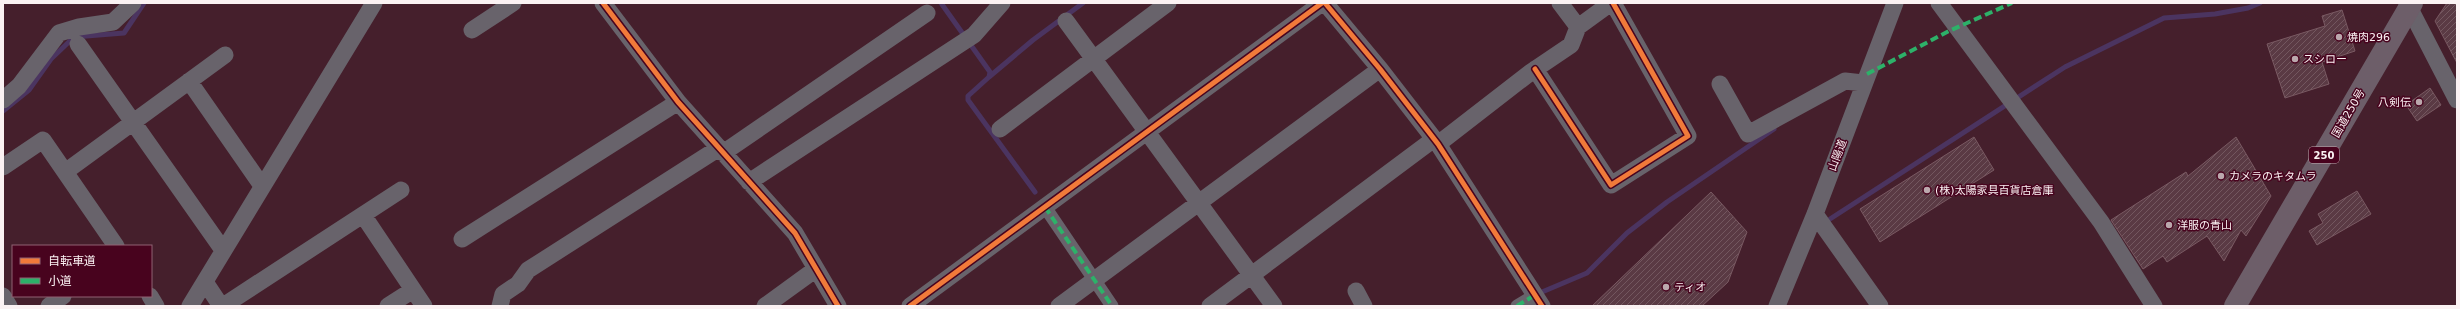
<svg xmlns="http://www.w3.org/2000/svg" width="2460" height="309" viewBox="0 0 2460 309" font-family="'DejaVu Sans','Noto Sans JP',sans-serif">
<defs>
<pattern id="building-hatch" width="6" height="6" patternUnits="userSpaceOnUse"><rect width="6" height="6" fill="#5a3a44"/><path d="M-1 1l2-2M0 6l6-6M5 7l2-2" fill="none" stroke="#73575f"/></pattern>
</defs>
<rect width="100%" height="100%" fill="#451f2c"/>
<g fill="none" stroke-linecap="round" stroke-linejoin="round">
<path stroke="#4b3460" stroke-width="5" d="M 941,3 L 990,72 L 989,77 L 968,96 L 968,100 L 1035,192
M 989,77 L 1033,40 L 1083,3
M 3,111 L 29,90 L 51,59 L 74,37 L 124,33 L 144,3
M 1830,219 L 2065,67 L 2164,18 L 2215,14 L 2248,8 L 2260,3
M 1542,292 L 1587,273 L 1627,233 L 1667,202 L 1774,129"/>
</g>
<path fill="url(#building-hatch)" stroke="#795962" d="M 2447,3 L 2457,3 L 2457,63 L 2435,21 Z
M 2342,10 L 2355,51 L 2322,62 L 2329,84 L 2285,98 L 2267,44 L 2325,26 L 2322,16 Z
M 2430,88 L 2441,105 L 2417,121 L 2406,105 Z
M 1974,137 L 1994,170 L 1880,242 L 1860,209 Z
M 2236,137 L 2271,196 L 2246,236 L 2241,230 L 2224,261 L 2207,236 L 2167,262 L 2163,256 L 2143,269 L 2111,220 L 2186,172 L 2188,176 Z
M 2357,191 L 2371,214 L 2317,245 L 2309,231 L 2323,223 L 2318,214 Z
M 1711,192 L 1747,232 L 1728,282 L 1702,306 L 1592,306 Z"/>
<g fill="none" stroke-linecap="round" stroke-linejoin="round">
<path stroke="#68636b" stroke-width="13" d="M 1045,207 L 1112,306
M 1517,306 L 1535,295"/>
<path stroke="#68636b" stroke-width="17" d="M 603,3 L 678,102 L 795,233 L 838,306
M 1325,3 L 1380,69 L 1438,144 L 1542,306
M 1560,3 L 1578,27
M 1939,3 L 2101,222 L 2154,306
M 2407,3 L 2457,100
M 1066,21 L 1274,306
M 472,30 L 513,3
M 78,44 L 223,250
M 1535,69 L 1611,185 L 1688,136 L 1613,3
M 189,81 L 262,186
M 1720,84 L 1748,134 L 1845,81 L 1863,83
M 3,100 L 19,86 L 59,33 L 79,27 L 113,22 L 133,3
M 1000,129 L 1168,3
M 1438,144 L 1531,72 L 1571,45 L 1578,27 L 1611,3
M 723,153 L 927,13
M 3,167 L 43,140 L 116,246
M 65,172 L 225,55
M 749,182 L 974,35 L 1002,3
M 1815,214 L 1880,306
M 363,215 L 424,306
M 462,239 L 678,102
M 205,282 L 221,306
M 1356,291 L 1364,306
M 3,296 L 9,306
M 150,296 L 156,306
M 49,306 L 63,296
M 190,306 L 374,3
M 223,306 L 401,190
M 388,306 L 413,290
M 500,306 L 503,294 L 518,284 L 528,270 L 719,148
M 765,306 L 816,269
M 910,306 L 1322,3
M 1059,306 L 1380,69
M 1210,306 L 1434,139
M 1777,306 L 1815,214 L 1895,3"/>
<path stroke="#6d5e69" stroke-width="22" d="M 2235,306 L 2412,3"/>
<path stroke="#2db169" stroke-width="4" stroke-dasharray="8 4" stroke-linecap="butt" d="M 1867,74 L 1949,31 L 2012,3
M 1045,207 L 1112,306
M 1517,306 L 1535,295"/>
<g stroke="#48031e" stroke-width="8">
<path id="cycleway" d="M 603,3 L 678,102 L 795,233 L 838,306
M 1325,3 L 1380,69 L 1438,144 L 1542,306
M 1535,69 L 1611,185 L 1688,136 L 1613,3
M 910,306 L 1322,3"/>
</g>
<use href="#cycleway" stroke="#f17a3a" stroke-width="5"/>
</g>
<g fill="#bba8ad" stroke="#48031e" stroke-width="1.5">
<circle cx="2339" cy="37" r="4"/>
<circle cx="2295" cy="59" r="4"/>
<circle cx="2419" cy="102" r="4"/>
<circle cx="2221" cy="176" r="4"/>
<circle cx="1927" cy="190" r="4"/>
<circle cx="2169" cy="225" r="4"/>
<circle cx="1666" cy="287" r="4"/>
</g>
<g text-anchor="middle" stroke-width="3" stroke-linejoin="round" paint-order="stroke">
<rect fill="#48031e" stroke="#c5aab3" stroke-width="1" x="2309" y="147" width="30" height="16" rx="3"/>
<g font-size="10" font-weight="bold" fill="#fbf2f3">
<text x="2324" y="159">250</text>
</g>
<g font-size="11" fill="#fbf2f3" stroke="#48031e" text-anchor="start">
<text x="2347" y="41">焼肉296</text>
<text x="2303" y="63">スシロー</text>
<text x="2411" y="106" text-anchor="end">八剣伝</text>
<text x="2229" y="180">カメラのキタムラ</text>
<text x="1935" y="194">(株)太陽家具百貨店倉庫</text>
<text x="2177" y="229">洋服の青山</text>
<text x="1674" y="291">ティオ</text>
</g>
<g font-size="11" fill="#fbf2f3" stroke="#48031e">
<text transform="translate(2348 113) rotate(-60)" y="4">国道250号</text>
<text transform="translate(1837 155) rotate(-70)" y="4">山陽道</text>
</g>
</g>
<rect width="2460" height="309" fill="none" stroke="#fbf2f3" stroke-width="8"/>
<rect x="12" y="245" width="140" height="52" fill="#48031e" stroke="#906373"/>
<rect x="20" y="258" width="20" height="6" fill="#f17a3a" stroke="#906373"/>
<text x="48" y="265" font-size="12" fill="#fbf2f3">自転車道</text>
<rect x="20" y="278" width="20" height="6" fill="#2db169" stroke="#906373"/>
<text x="48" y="285" font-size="12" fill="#fbf2f3">小道</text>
</svg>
